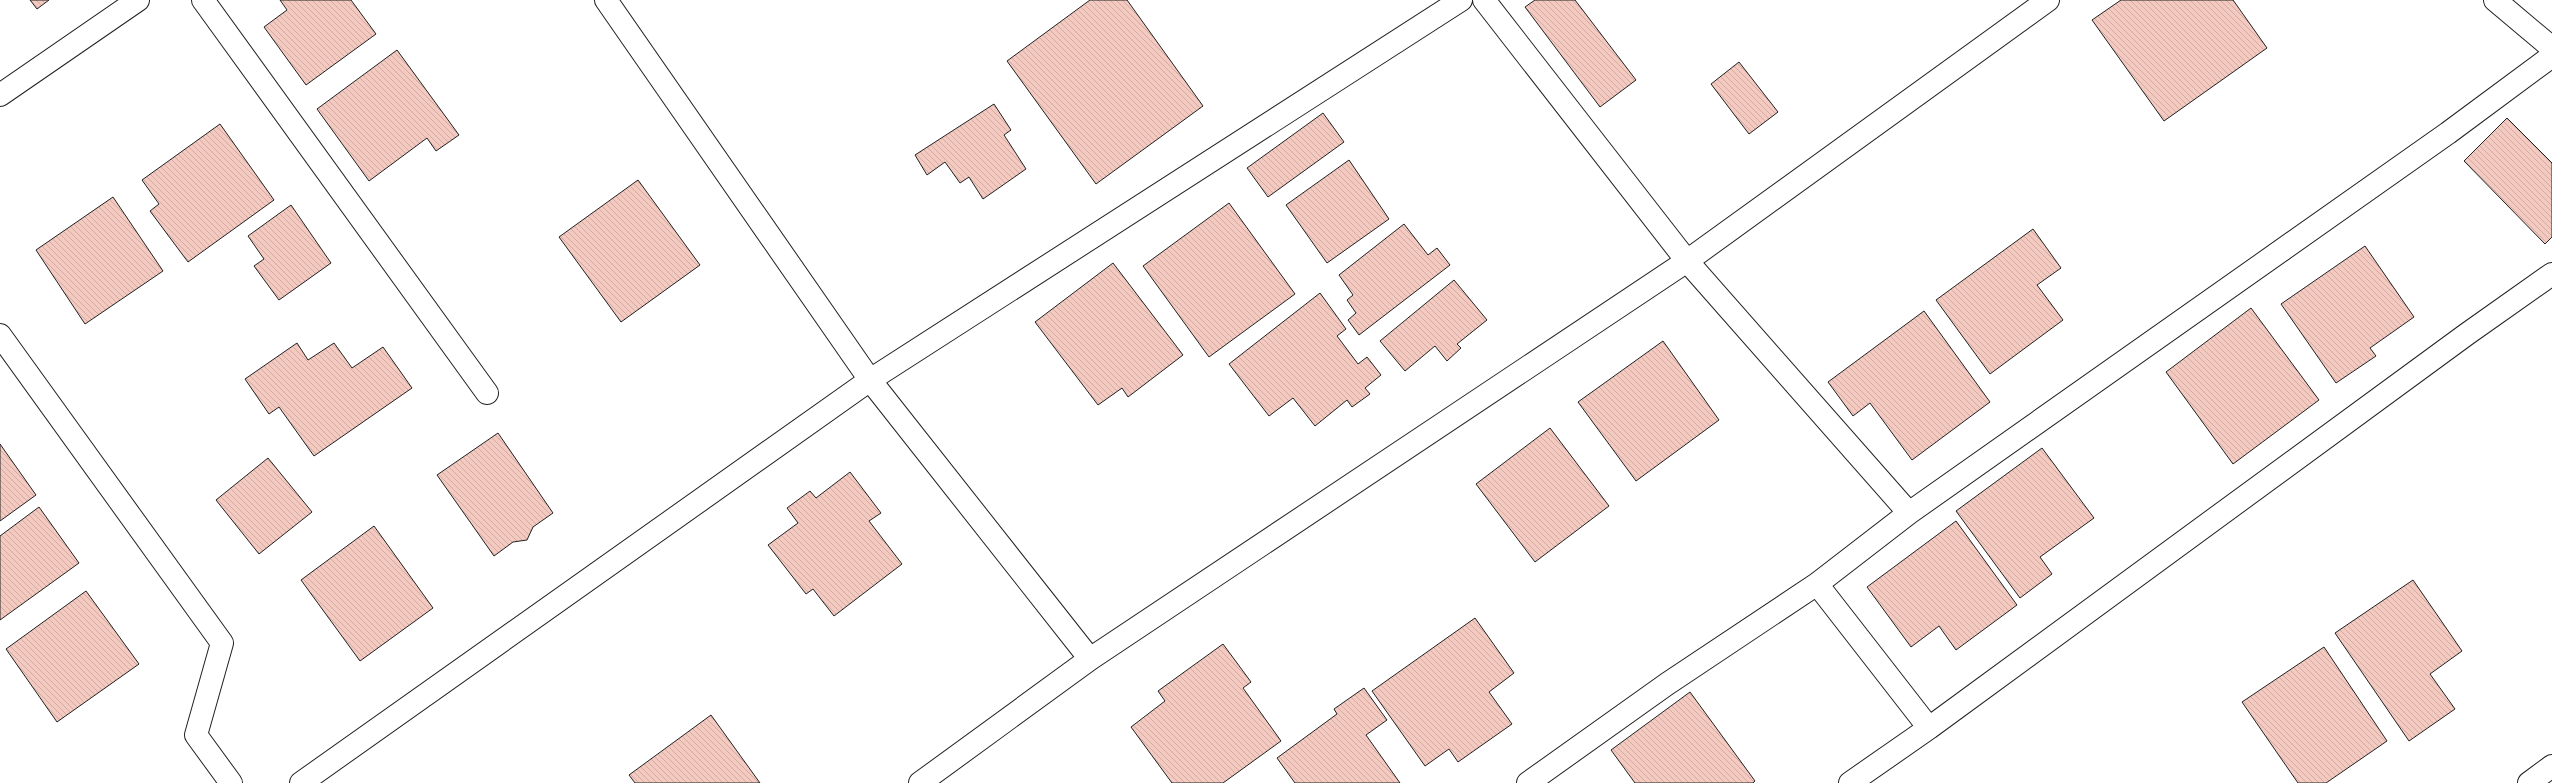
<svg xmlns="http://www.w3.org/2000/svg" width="2552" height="783" viewBox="0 0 2552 783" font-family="'Varela Round',sans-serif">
<defs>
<pattern id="building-back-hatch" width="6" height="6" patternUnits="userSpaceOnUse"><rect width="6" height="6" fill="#f3c9c0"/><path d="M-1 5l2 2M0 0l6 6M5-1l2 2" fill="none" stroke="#d0aca5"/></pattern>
</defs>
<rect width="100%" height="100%" fill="#fff"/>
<path fill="url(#building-back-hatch)" stroke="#222" d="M 30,0 L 49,0 L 37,9 Z
M 280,0 L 351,0 L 376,34 L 306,85 L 264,27 L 287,10 Z
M 1090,0 L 1127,0 L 1203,106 L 1096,184 L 1007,61 Z
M 1535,0 L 1575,0 L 1636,80 L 1600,107 L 1525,7 Z
M 2121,0 L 2233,0 L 2267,48 L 2164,121 L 2092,20 Z
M 397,50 L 459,135 L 436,151 L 427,138 L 369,181 L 317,109 Z
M 1739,62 L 1778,112 L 1749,134 L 1711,84 Z
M 994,104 L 1011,130 L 1004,135 L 1026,169 L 983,199 L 969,177 L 960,183 L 945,162 L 927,175 L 915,155 Z
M 1323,113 L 1344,142 L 1268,197 L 1247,168 Z
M 2507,118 L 2552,163 L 2552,237 L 2545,244 L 2464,161 Z
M 220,124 L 274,200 L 188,262 L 150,211 L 159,204 L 142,180 Z
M 1349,160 L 1389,219 L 1327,263 L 1286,205 Z
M 638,180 L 700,265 L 621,322 L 559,237 Z
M 113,197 L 163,271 L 85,324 L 36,250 Z
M 1229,203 L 1295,294 L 1209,357 L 1143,266 Z
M 291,205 L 331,263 L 279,300 L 254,266 L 264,259 L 248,236 Z
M 1404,224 L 1428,255 L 1437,248 L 1450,265 L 1359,335 L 1348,320 L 1356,313 L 1347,300 L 1353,295 L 1339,275 Z
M 2033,229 L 2061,268 L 2037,285 L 2063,320 L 1990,374 L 1936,300 Z
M 2365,246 L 2414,317 L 2370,348 L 2376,356 L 2336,383 L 2281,304 Z
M 1113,263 L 1183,355 L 1128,397 L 1122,388 L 1098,405 L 1035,322 Z
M 1454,280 L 1487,320 L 1457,344 L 1461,348 L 1447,361 L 1435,346 L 1405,371 L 1380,341 Z
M 1320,293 L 1346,329 L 1337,336 L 1358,364 L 1367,357 L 1381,375 L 1365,388 L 1370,394 L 1352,407 L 1347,400 L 1315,426 L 1293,398 L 1269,416 L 1229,364 Z
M 2251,308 L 2319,400 L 2233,464 L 2166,372 Z
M 1924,311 L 1990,402 L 1912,460 L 1870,403 L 1853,416 L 1828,382 Z
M 1663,341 L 1719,420 L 1636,481 L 1578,402 Z
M 297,343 L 308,360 L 334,343 L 352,368 L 383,347 L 412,388 L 314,456 L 279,407 L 269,414 L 245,379 Z
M 1550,428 L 1609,506 L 1535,562 L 1476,484 Z
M 498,433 L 553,513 L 533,527 L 527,540 L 513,542 L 494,556 L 437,475 Z
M 0,444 L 36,495 L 0,521 Z
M 2042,448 L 2094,518 L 2040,557 L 2052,574 L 2020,598 L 1956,511 Z
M 268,458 L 312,512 L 259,554 L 216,500 Z
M 850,472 L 881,513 L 869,521 L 902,564 L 834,616 L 813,589 L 806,594 L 768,545 L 798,523 L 787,508 L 810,491 L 816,498 Z
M 39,507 L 79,563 L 0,620 L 0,536 Z
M 1956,521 L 2017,605 L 1956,650 L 1939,626 L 1911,647 L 1867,587 Z
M 374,526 L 433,608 L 360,661 L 301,580 Z
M 2413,580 L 2462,651 L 2430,674 L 2455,709 L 2409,741 L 2335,633 Z
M 86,591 L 139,664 L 57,722 L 6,649 Z
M 1475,618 L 1514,673 L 1489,692 L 1512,724 L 1458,762 L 1449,749 L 1425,766 L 1372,691 Z
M 1223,644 L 1251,682 L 1243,688 L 1281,741 L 1223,783 L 1172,783 L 1131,727 L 1165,701 L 1158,691 Z
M 2324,647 L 2387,741 L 2326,783 L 2298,783 L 2242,702 Z
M 1364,688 L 1387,720 L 1366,735 L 1400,783 L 1295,783 L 1277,758 L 1337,714 L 1334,709 Z
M 1690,692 L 1755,781 L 1753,783 L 1635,783 L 1611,750 Z
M 711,715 L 760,783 L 635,783 L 629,775 Z"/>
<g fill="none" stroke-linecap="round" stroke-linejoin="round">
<g stroke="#222" stroke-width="24">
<path id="minor" d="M 203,0 L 487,393
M 606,0 L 870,380 L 1090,659
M 1484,0 L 1687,261 L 1909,513
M 2495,0 L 2552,48
M 0,95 L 138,0
M 0,335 L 222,643 L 196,735 L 231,783
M 1817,584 L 1929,728
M 301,783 L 870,380 L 1461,0
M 920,783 L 1090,659 L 1687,261 L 2048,0
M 1528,783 L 1667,684 L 1817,584 L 1909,513 L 2448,133 L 2552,56
M 1850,783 L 1929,728 L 2467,334 L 2552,274
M 2529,783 L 2552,766"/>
</g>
<use href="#minor" stroke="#fff" stroke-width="22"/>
</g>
</svg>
